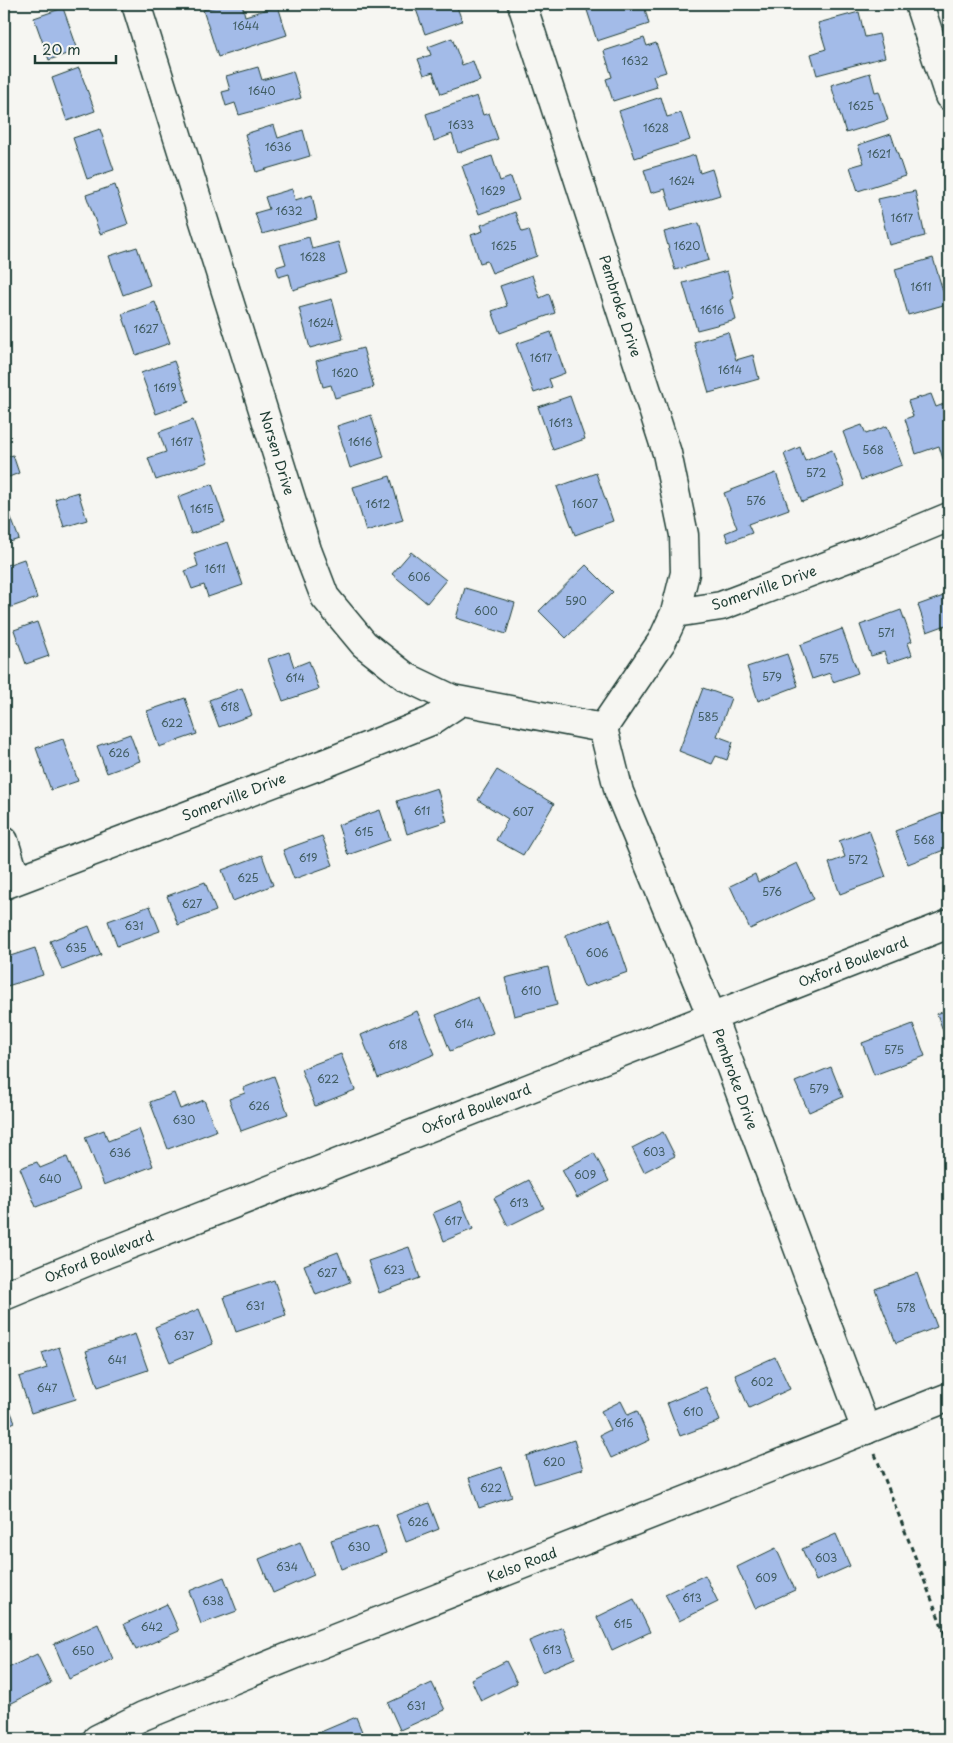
<svg xmlns="http://www.w3.org/2000/svg" width="953" height="1743" viewBox="0 0 953 1743" font-family="'Playpen Sans',sans-serif">
<rect width="100%" height="100%" fill="#f6f6f2"/>
<filter id="ink" filterUnits="userSpaceOnUse"><feTurbulence type="fractalNoise" baseFrequency=".02" numOctaves="2"/><feDisplacementMap in="SourceGraphic" scale="10" xChannelSelector="R" yChannelSelector="G"/><feConvolveMatrix kernelMatrix="1 2 1 2 8 2 1 2 1" color-interpolation-filters="sRGB"/></filter>
<g filter="url(#ink)">
<path fill="#a3bbe8" stroke="#1f3d34" d="M 224,4 L 242,4 L 245,16 L 278,6 L 287,35 L 218,57 L 203,10 Z
M 414,4 L 444,4 L 444,6 L 456,4 L 462,21 L 425,34 Z
M 585,4 L 631,4 L 633,9 L 644,5 L 649,24 L 597,41 Z
M 63,8 L 78,50 L 49,60 L 34,18 Z
M 859,12 L 865,37 L 879,34 L 885,57 L 817,75 L 811,54 L 826,49 L 818,23 Z
M 452,38 L 462,65 L 473,61 L 480,81 L 441,94 L 433,72 L 424,75 L 418,59 L 431,55 L 428,47 Z
M 644,38 L 647,46 L 656,43 L 666,72 L 653,76 L 657,87 L 613,101 L 606,79 L 612,77 L 604,51 Z
M 258,67 L 262,80 L 293,71 L 301,98 L 239,115 L 235,103 L 226,106 L 222,92 L 230,90 L 226,76 Z
M 79,68 L 95,111 L 67,121 L 52,78 Z
M 870,73 L 875,92 L 879,91 L 888,120 L 846,133 L 831,85 Z
M 477,96 L 483,115 L 489,113 L 498,139 L 458,153 L 452,134 L 434,141 L 426,114 Z
M 661,97 L 667,117 L 681,113 L 690,140 L 635,158 L 619,111 Z
M 274,125 L 278,138 L 303,130 L 310,156 L 256,172 L 245,134 Z
M 100,129 L 114,170 L 87,179 L 73,138 Z
M 891,134 L 905,176 L 858,191 L 850,167 L 864,163 L 858,145 Z
M 695,155 L 700,173 L 712,169 L 720,195 L 671,210 L 665,189 L 651,193 L 644,170 Z
M 492,156 L 500,181 L 511,177 L 519,200 L 479,214 L 462,166 Z
M 115,185 L 128,224 L 100,234 L 86,195 Z
M 292,189 L 295,200 L 312,195 L 317,219 L 262,234 L 255,213 L 269,209 L 265,197 Z
M 915,191 L 925,236 L 889,245 L 878,199 Z
M 515,212 L 522,232 L 529,230 L 537,256 L 492,273 L 487,261 L 480,263 L 471,235 L 483,231 L 481,225 Z
M 699,223 L 709,260 L 675,270 L 664,232 Z
M 309,237 L 312,249 L 338,242 L 347,273 L 293,290 L 289,274 L 279,277 L 276,267 L 286,264 L 280,245 Z
M 137,247 L 150,285 L 123,295 L 109,256 Z
M 933,258 L 947,304 L 908,315 L 895,269 Z
M 727,271 L 734,298 L 731,300 L 736,320 L 697,330 L 683,283 Z
M 532,275 L 540,298 L 549,294 L 555,313 L 500,333 L 492,311 L 507,306 L 500,286 Z
M 332,299 L 343,339 L 310,348 L 299,308 Z
M 155,302 L 170,343 L 136,355 L 122,314 Z
M 551,332 L 565,373 L 549,379 L 552,387 L 534,393 L 516,344 Z
M 728,332 L 736,360 L 753,355 L 759,379 L 709,393 L 694,342 Z
M 363,348 L 374,387 L 335,398 L 331,385 L 323,387 L 316,361 Z
M 174,361 L 189,402 L 156,414 L 141,373 Z
M 931,394 L 936,407 L 949,402 L 949,457 L 943,459 L 939,446 L 916,454 L 905,419 L 913,416 L 908,401 Z
M 570,396 L 585,439 L 553,450 L 538,407 Z
M 371,415 L 384,457 L 350,468 L 337,426 Z
M 193,420 L 208,462 L 156,480 L 148,458 L 166,452 L 159,432 Z
M 862,425 L 866,434 L 887,426 L 902,465 L 861,480 L 843,432 Z
M 800,447 L 805,461 L 832,450 L 845,486 L 802,502 L 784,454 Z
M 13,455 L 19,473 L 4,479 L 4,458 Z
M 596,473 L 613,521 L 575,535 L 557,487 Z
M 776,473 L 789,509 L 748,524 L 752,533 L 728,542 L 725,533 L 737,528 L 724,493 Z
M 390,476 L 403,520 L 366,531 L 353,487 Z
M 212,484 L 225,522 L 191,534 L 178,497 Z
M 78,492 L 87,520 L 64,527 L 55,499 Z
M 6,504 L 19,539 L 4,544 L 4,505 Z
M 228,542 L 243,585 L 208,597 L 204,585 L 192,589 L 185,571 L 198,566 L 194,553 Z
M 411,552 L 446,580 L 427,603 L 392,574 Z
M 24,559 L 37,598 L 9,608 L 4,594 L 4,566 Z
M 586,565 L 613,592 L 566,638 L 539,611 Z
M 465,588 L 515,603 L 506,634 L 456,618 Z
M 949,594 L 949,624 L 927,632 L 918,605 Z
M 901,610 L 912,641 L 908,643 L 912,655 L 888,663 L 884,652 L 871,656 L 860,625 Z
M 37,622 L 49,656 L 26,664 L 14,630 Z
M 842,629 L 858,673 L 833,682 L 830,673 L 812,679 L 800,645 Z
M 289,652 L 294,667 L 309,661 L 319,689 L 283,701 L 268,659 Z
M 787,654 L 798,686 L 758,701 L 747,667 Z
M 242,688 L 252,715 L 219,727 L 209,700 Z
M 703,688 L 731,698 L 717,736 L 733,742 L 727,760 L 716,756 L 712,764 L 679,751 Z
M 185,698 L 197,734 L 159,747 L 147,711 Z
M 130,734 L 140,761 L 107,773 L 97,746 Z
M 63,739 L 78,781 L 51,790 L 36,748 Z
M 497,770 L 554,804 L 523,855 L 496,840 L 508,819 L 478,800 Z
M 437,788 L 447,821 L 407,834 L 397,801 Z
M 380,810 L 390,840 L 348,855 L 338,825 Z
M 942,813 L 949,833 L 949,848 L 908,864 L 895,831 Z
M 869,830 L 886,877 L 840,894 L 829,863 L 845,857 L 839,841 Z
M 322,836 L 333,865 L 294,879 L 283,850 Z
M 262,855 L 273,885 L 233,901 L 222,870 Z
M 797,863 L 814,899 L 750,929 L 730,886 L 755,874 L 758,882 Z
M 205,882 L 216,911 L 178,925 L 167,896 Z
M 150,906 L 160,931 L 117,946 L 108,921 Z
M 610,919 L 628,972 L 584,987 L 565,935 Z
M 89,926 L 101,955 L 62,970 L 50,941 Z
M 35,948 L 43,975 L 4,987 L 4,958 Z
M 548,967 L 557,1005 L 514,1016 L 505,978 Z
M 478,997 L 493,1033 L 450,1051 L 436,1015 Z
M 949,1009 L 949,1047 L 937,1014 Z
M 417,1011 L 435,1054 L 378,1078 L 361,1035 Z
M 913,1024 L 925,1056 L 874,1075 L 862,1043 Z
M 341,1054 L 355,1090 L 315,1106 L 301,1069 Z
M 831,1067 L 843,1097 L 809,1112 L 795,1082 Z
M 274,1076 L 288,1114 L 241,1131 L 229,1099 L 245,1093 L 243,1088 Z
M 174,1093 L 180,1109 L 204,1100 L 216,1131 L 168,1149 L 150,1102 Z
M 139,1129 L 153,1166 L 104,1185 L 85,1137 L 104,1130 L 108,1141 Z
M 663,1132 L 675,1156 L 644,1172 L 632,1148 Z
M 594,1153 L 609,1181 L 577,1198 L 562,1170 Z
M 67,1157 L 80,1190 L 36,1207 L 20,1168 L 37,1162 L 40,1168 Z
M 529,1180 L 544,1208 L 508,1226 L 494,1198 Z
M 4,1196 L 12,1219 L 4,1222 Z
M 461,1201 L 473,1229 L 444,1241 L 433,1213 Z
M 409,1247 L 420,1278 L 379,1293 L 368,1261 Z
M 338,1252 L 350,1282 L 316,1295 L 304,1265 Z
M 917,1273 L 937,1327 L 896,1343 L 875,1289 Z
M 274,1280 L 286,1315 L 236,1332 L 224,1297 Z
M 199,1309 L 213,1344 L 170,1362 L 155,1327 Z
M 135,1334 L 148,1370 L 98,1387 L 86,1351 Z
M 59,1347 L 76,1399 L 31,1413 L 19,1377 L 47,1368 L 42,1353 Z
M 775,1357 L 790,1389 L 749,1408 L 735,1375 Z
M 706,1387 L 720,1421 L 680,1436 L 667,1403 Z
M 4,1396 L 15,1422 L 4,1427 Z
M 621,1401 L 628,1415 L 637,1411 L 650,1440 L 611,1458 L 600,1435 L 610,1430 L 601,1411 Z
M 574,1440 L 583,1469 L 534,1484 L 526,1456 Z
M 502,1467 L 512,1497 L 479,1508 L 469,1478 Z
M 949,1488 L 949,1507 L 941,1492 Z
M 429,1503 L 439,1529 L 406,1542 L 396,1515 Z
M 377,1525 L 386,1553 L 341,1569 L 331,1540 Z
M 836,1534 L 850,1566 L 816,1581 L 802,1549 Z
M 300,1542 L 314,1575 L 273,1593 L 259,1559 Z
M 776,1548 L 795,1590 L 755,1608 L 737,1567 Z
M 705,1575 L 718,1602 L 679,1621 L 665,1594 Z
M 224,1577 L 237,1611 L 201,1624 L 189,1591 Z
M 634,1599 L 650,1632 L 612,1650 L 597,1617 Z
M 167,1604 L 179,1631 L 136,1650 L 124,1624 Z
M 98,1624 L 113,1659 L 69,1679 L 54,1644 Z
M 563,1627 L 575,1658 L 542,1672 L 529,1641 Z
M 37,1654 L 51,1683 L 6,1706 L 4,1703 L 4,1670 Z
M 506,1661 L 517,1683 L 481,1701 L 471,1679 Z
M 432,1683 L 445,1710 L 400,1730 L 388,1703 Z
M 356,1717 L 365,1739 L 319,1739 L 316,1734 Z"/>
<g fill="none" stroke-linecap="round" stroke-linejoin="round">
<g stroke="#1f3d34" stroke-width="31">
<path id="street" d="M 136,4 L 307,550 L 325,597 L 364,644 L 406,677 L 452,699 L 603,728
M 522,4 L 667,453 L 684,535 L 685,573 L 675,613
M 919,4 L 949,96
M 603,728 L 619,792 L 712,1017 L 866,1430
M 603,728 L 662,641 L 675,613 L 721,606 L 879,546 L 949,517
M 4,841 L 16,880
M 4,885 L 331,761 L 431,721 L 461,701
M 4,1296 L 103,1255 L 949,924"/>
</g>
<g stroke="#1f3d34" stroke-width="31">
<path id="secondary" d="M 97,1739 L 143,1716 L 316,1646 L 949,1397"/>
</g>
<path stroke="#1f3d34" stroke-width="3" stroke-dasharray="5 4" stroke-linecap="butt" d="M 875,1454 L 949,1644"/>
<use href="#street" stroke="#f6f6f2" stroke-width="28"/>
<use href="#secondary" stroke="#f6f6f2" stroke-width="28"/>
</g>
</g>
<g text-anchor="middle" stroke-width="4" stroke-linejoin="round" paint-order="stroke">
<g font-size="11" fill="#405c61">
<text x="246" y="30">1644</text>
<text x="635" y="65">1632</text>
<text x="262" y="95">1640</text>
<text x="861" y="110">1625</text>
<text x="461" y="129">1633</text>
<text x="656" y="132">1628</text>
<text x="278" y="151">1636</text>
<text x="879" y="158">1621</text>
<text x="682" y="185">1624</text>
<text x="493" y="195">1629</text>
<text x="289" y="215">1632</text>
<text x="902" y="222">1617</text>
<text x="504" y="250">1625</text>
<text x="687" y="250">1620</text>
<text x="313" y="261">1628</text>
<text x="921" y="291">1611</text>
<text x="712" y="314">1616</text>
<text x="321" y="327">1624</text>
<text x="146" y="333">1627</text>
<text x="541" y="362">1617</text>
<text x="730" y="374">1614</text>
<text x="345" y="377">1620</text>
<text x="165" y="392">1619</text>
<text x="561" y="427">1613</text>
<text x="182" y="446">1617</text>
<text x="360" y="446">1616</text>
<text x="873" y="454">568</text>
<text x="816" y="477">572</text>
<text x="756" y="505">576</text>
<text x="378" y="508">1612</text>
<text x="585" y="508">1607</text>
<text x="202" y="513">1615</text>
<text x="215" y="573">1611</text>
<text x="419" y="581">606</text>
<text x="576" y="605">590</text>
<text x="486" y="615">600</text>
<text x="886" y="637">571</text>
<text x="829" y="663">575</text>
<text x="772" y="681">579</text>
<text x="295" y="682">614</text>
<text x="230" y="711">618</text>
<text x="708" y="721">585</text>
<text x="172" y="727">622</text>
<text x="119" y="757">626</text>
<text x="422" y="815">611</text>
<text x="523" y="816">607</text>
<text x="364" y="836">615</text>
<text x="924" y="844">568</text>
<text x="308" y="862">619</text>
<text x="858" y="864">572</text>
<text x="248" y="882">625</text>
<text x="772" y="896">576</text>
<text x="192" y="908">627</text>
<text x="134" y="930">631</text>
<text x="76" y="952">635</text>
<text x="597" y="957">606</text>
<text x="531" y="995">610</text>
<text x="464" y="1028">614</text>
<text x="398" y="1049">618</text>
<text x="894" y="1054">575</text>
<text x="328" y="1083">622</text>
<text x="819" y="1093">579</text>
<text x="259" y="1110">626</text>
<text x="184" y="1124">630</text>
<text x="654" y="1156">603</text>
<text x="120" y="1157">636</text>
<text x="585" y="1179">609</text>
<text x="50" y="1183">640</text>
<text x="519" y="1207">613</text>
<text x="453" y="1225">617</text>
<text x="394" y="1274">623</text>
<text x="327" y="1277">627</text>
<text x="255" y="1310">631</text>
<text x="906" y="1312">578</text>
<text x="184" y="1340">637</text>
<text x="117" y="1364">641</text>
<text x="762" y="1386">602</text>
<text x="47" y="1392">647</text>
<text x="693" y="1416">610</text>
<text x="624" y="1427">616</text>
<text x="554" y="1466">620</text>
<text x="491" y="1492">622</text>
<text x="418" y="1526">626</text>
<text x="359" y="1551">630</text>
<text x="826" y="1562">603</text>
<text x="287" y="1571">634</text>
<text x="766" y="1582">609</text>
<text x="692" y="1602">613</text>
<text x="213" y="1605">638</text>
<text x="623" y="1628">615</text>
<text x="152" y="1631">642</text>
<text x="552" y="1654">613</text>
<text x="83" y="1655">650</text>
<text x="416" y="1710">631</text>
</g>
<g font-size="14" fill="#1f3d34" stroke="#f6f6f2">
<text transform="translate(620 306) rotate(72)" y="5">Pembroke Drive</text>
<text transform="translate(277 453) rotate(73)" y="5">Norsen Drive</text>
<text transform="translate(764 588) rotate(-19)" y="5">Somerville Drive</text>
<text transform="translate(234 797) rotate(-21)" y="5">Somerville Drive</text>
<text transform="translate(853 962) rotate(-21)" y="5">Oxford Boulevard</text>
<text transform="translate(735 1079) rotate(70)" y="5">Pembroke Drive</text>
<text transform="translate(476 1109) rotate(-21)" y="5">Oxford Boulevard</text>
<text transform="translate(99 1257) rotate(-22)" y="5">Oxford Boulevard</text>
<text transform="translate(522 1565) rotate(-21)" y="5">Kelso Road</text>
</g>
</g>
<rect width="953" height="1743" fill="none" stroke="#f6f6f2" stroke-width="20"/>
<rect x="10" y="10" width="933" height="1723" fill="none" stroke="#1f3d34" stroke-width="2" filter="url(#ink)"/>
<path d="M35 55v8h81v-8" fill="none" stroke="#1f3d34" stroke-width="2.5"/>
<text x="42" y="55" font-size="15" fill="#1f3d34" stroke="#f6f6f2" stroke-width="4" paint-order="stroke">20 m</text>
</svg>
